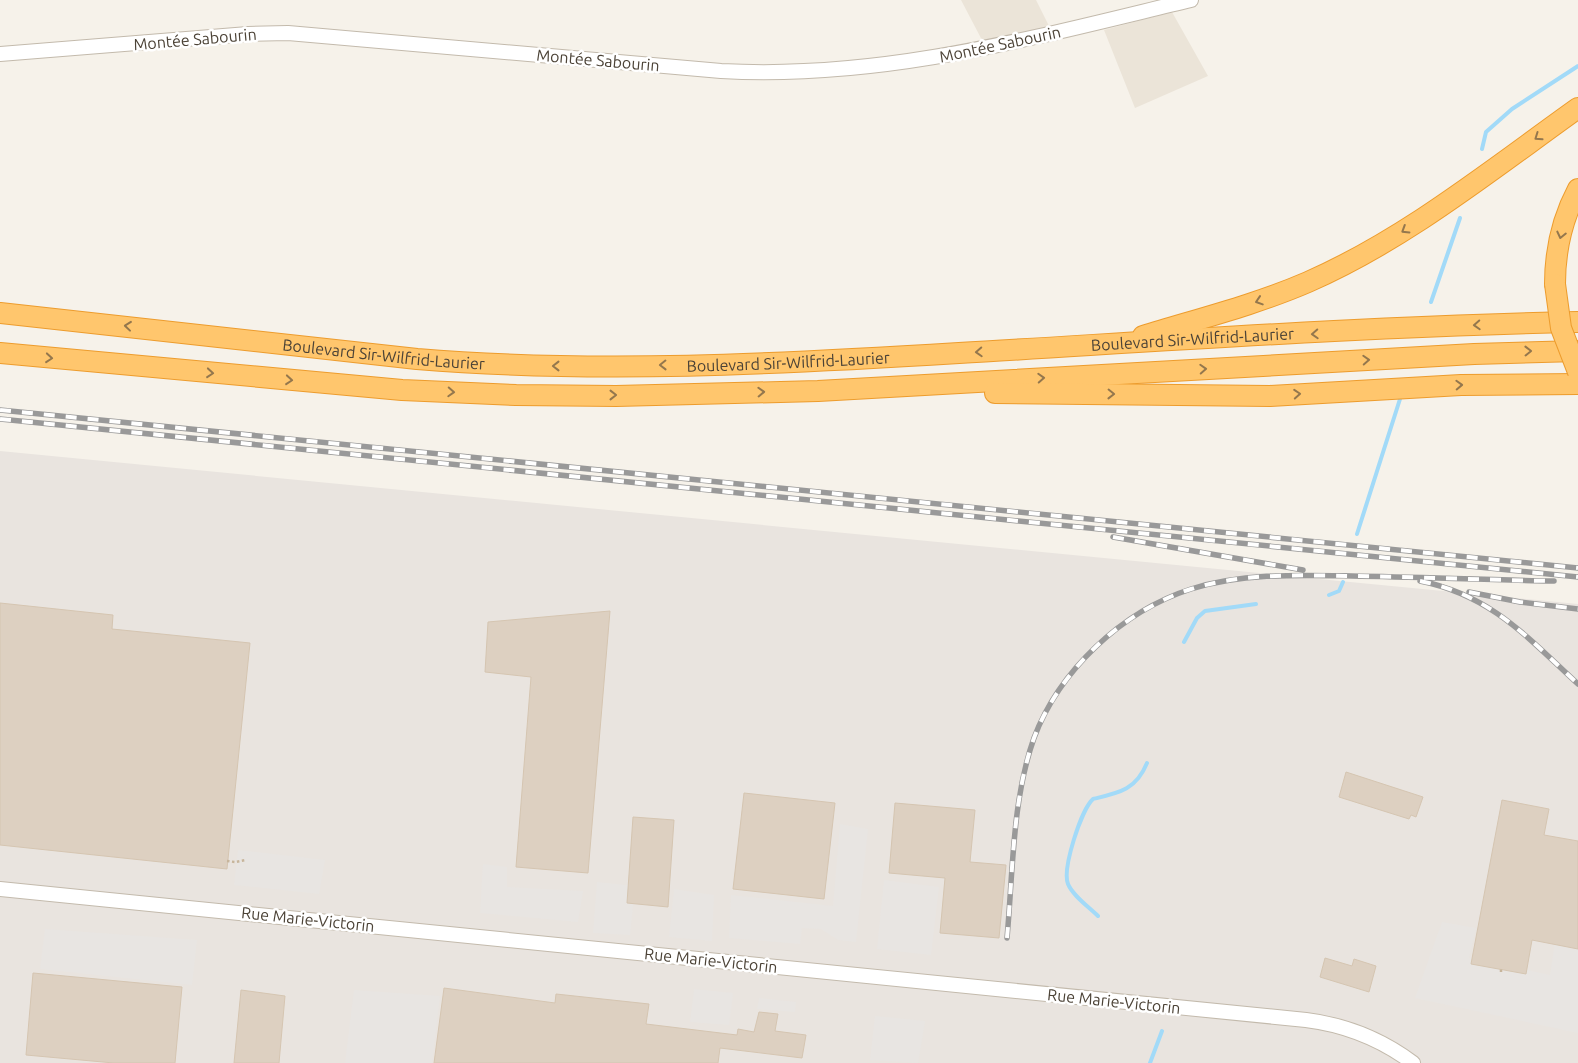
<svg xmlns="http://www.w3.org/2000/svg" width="1578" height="1063" viewBox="0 0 1578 1063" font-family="Ubuntu,sans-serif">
<rect width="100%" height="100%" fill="#f6f2ea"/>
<path fill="#ebe4d8" d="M 961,0 L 1036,0 L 1049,26 L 983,42 Z
M 1172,12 L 1208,76 L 1135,108 L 1104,30 Z"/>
<path fill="#e9e4df" d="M 0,451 L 1578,604 L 1578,1063 L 0,1063 Z"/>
<path fill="#e8e5e2" d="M 840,824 L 868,829 L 856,942 L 838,940 L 821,929 L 802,928 L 800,944 L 729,938 L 731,895 L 833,906 Z
M 238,850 L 325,860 L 319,894 L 234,885 Z
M 483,864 L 507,867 L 507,887 L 583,891 L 578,922 L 480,913 Z
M 884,880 L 939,887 L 931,955 L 877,949 Z
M 597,882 L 635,886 L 630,935 L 593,933 Z
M 674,889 L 714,895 L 712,941 L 669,937 Z
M 1442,922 L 1476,928 L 1469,958 L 1550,975 L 1555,942 L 1578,946 L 1578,1033 L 1415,998 Z
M 45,929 L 197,940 L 192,985 L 40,969 Z
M 694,989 L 733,993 L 729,1025 L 690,1022 Z
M 354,990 L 440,996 L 432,1063 L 345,1063 Z
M 759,998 L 796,1002 L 795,1012 L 757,1009 Z
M 875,1016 L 925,1021 L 918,1063 L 870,1060 Z"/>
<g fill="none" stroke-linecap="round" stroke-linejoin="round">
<path stroke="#a2daf8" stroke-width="4" d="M 1482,149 L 1486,132 L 1512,109 L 1578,66
M 1431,302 L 1460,218
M 1357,534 L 1400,399
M 1329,595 L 1339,591 L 1343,582
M 1184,642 L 1197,618 L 1205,611 L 1256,604
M 1098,916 C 1089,907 1073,896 1068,884 C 1062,869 1081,810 1093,799 C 1119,793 1136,790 1147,763
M 1150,1063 L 1162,1031"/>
</g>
<path fill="#ddd0c1" stroke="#d5c5b1" d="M 0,603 L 113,615 L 112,629 L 250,643 L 227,869 L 0,845 Z
M 610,611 L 588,873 L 516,867 L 531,677 L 485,672 L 488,622 Z
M 1346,772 L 1423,797 L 1416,817 L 1411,815 L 1409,819 L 1339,797 Z
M 744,793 L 835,803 L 824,899 L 733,889 Z
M 1502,800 L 1549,809 L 1544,835 L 1578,841 L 1578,949 L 1532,940 L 1526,974 L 1471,964 Z
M 895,803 L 975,810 L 970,862 L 1006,865 L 999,938 L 940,933 L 945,878 L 889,873 Z
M 633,817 L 674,820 L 668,907 L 627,903 Z
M 1325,958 L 1352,966 L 1354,959 L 1376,966 L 1369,992 L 1320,977 Z
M 33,973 L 182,987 L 175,1063 L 114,1063 L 26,1055 Z
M 444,988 L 555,1003 L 556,994 L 649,1004 L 646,1024 L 737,1035 L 738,1029 L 754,1032 L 759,1012 L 778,1014 L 775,1031 L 806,1035 L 802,1058 L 720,1048 L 718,1063 L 434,1063 Z
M 241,990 L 285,996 L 279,1063 L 234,1063 Z"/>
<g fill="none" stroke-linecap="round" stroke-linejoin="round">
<g stroke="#c3baac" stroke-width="16">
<path id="tertiary" d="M 0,54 L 248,34 L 288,33 L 721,71 C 882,80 1036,37 1191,0
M 0,889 L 1306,1020 C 1346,1025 1381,1039 1413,1063"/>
</g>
<g stroke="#ed9c2d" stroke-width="22">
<g id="motorway">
<path d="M 1555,284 C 1555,251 1562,219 1578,189"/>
<path id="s1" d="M 0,313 L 417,359 C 597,374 779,364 959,353 C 1165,341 1372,326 1578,322"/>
<path d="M 1143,336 C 1198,319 1255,305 1308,282 C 1406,239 1491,170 1578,108"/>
<path d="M 0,353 L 402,390 L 516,395 L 616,396 L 818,391 L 1474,354 L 1578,351"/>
<path d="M 995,393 L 1270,396 L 1461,385 L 1578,384"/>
</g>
</g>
<path stroke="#c7b59b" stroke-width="2.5" stroke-dasharray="2.5 2.5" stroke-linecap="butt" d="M 227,861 L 235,862 L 246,860
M 1501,972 L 1501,969"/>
<use href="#tertiary" stroke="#fff" stroke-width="14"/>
<use href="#motorway" stroke="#ffc66d" stroke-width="20"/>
<g stroke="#999" stroke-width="5.5">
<path id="rail" d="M 0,410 L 1578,568
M 0,419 L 1578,577
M 1113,537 L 1303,570
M 1420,581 C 1491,595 1528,638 1578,684
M 1469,592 L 1520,602 L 1578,609
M 1007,938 C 1013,872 1012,800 1034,738 C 1059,671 1122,611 1191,589 C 1242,573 1299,575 1352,576 C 1420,577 1487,580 1554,581"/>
</g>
<use href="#rail" stroke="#fff" stroke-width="4" stroke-dasharray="11" stroke-linecap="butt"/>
<g stroke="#ed9c2d" stroke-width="22" stroke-linecap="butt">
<path id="motorway-bridge" d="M 1555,284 L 1561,328 L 1578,372"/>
</g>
<use href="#motorway-bridge" stroke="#ffc66d" stroke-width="20"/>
</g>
<defs><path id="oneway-chevron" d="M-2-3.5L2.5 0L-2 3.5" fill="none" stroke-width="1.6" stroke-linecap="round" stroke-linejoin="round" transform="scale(1.25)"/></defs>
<g stroke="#94774d">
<use href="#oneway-chevron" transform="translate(1538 137) rotate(145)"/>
<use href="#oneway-chevron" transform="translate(1405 230) rotate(148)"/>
<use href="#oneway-chevron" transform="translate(1561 235) rotate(103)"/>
<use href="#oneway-chevron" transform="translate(1259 301) rotate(162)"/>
<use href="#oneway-chevron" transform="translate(1477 325) rotate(177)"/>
<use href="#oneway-chevron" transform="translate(128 326) rotate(-174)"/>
<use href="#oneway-chevron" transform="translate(1315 334) rotate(177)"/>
<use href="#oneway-chevron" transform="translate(1528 351) rotate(-1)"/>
<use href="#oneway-chevron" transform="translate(979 352) rotate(177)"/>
<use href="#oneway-chevron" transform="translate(49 358) rotate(5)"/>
<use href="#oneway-chevron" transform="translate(1366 360) rotate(-3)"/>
<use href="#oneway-chevron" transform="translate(663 365) rotate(179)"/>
<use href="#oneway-chevron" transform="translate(556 366) rotate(-180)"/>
<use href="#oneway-chevron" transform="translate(1203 369) rotate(-3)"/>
<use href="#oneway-chevron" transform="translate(210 373) rotate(5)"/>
<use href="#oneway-chevron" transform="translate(1041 378) rotate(-3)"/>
<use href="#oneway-chevron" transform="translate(289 380) rotate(5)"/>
<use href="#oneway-chevron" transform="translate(1459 385) rotate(-2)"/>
<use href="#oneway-chevron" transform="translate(451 392) rotate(3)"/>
<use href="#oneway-chevron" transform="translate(761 392) rotate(-2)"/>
<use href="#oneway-chevron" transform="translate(1111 394) rotate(1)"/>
<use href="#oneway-chevron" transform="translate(1297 394) rotate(-4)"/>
<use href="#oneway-chevron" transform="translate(613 395)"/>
</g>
<g text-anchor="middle" stroke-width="5" stroke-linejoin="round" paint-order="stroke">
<g font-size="16" fill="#4c4337" stroke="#fff">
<text transform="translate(195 39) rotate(-5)" y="6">Montée Sabourin</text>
<text transform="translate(1000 44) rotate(-12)" y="6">Montée Sabourin</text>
<text transform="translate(598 60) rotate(5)" y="6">Montée Sabourin</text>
<text dy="6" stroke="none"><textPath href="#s1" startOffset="1196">Boulevard Sir-Wilfrid-Laurier</textPath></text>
<text dy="6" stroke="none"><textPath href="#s1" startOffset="386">Boulevard Sir-Wilfrid-Laurier</textPath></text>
<text dy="6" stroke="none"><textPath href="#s1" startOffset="791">Boulevard Sir-Wilfrid-Laurier</textPath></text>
<text transform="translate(308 919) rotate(6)" y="6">Rue Marie-Victorin</text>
<text transform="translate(711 960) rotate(6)" y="6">Rue Marie-Victorin</text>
<text transform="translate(1114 1001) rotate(6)" y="6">Rue Marie-Victorin</text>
</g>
</g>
</svg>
